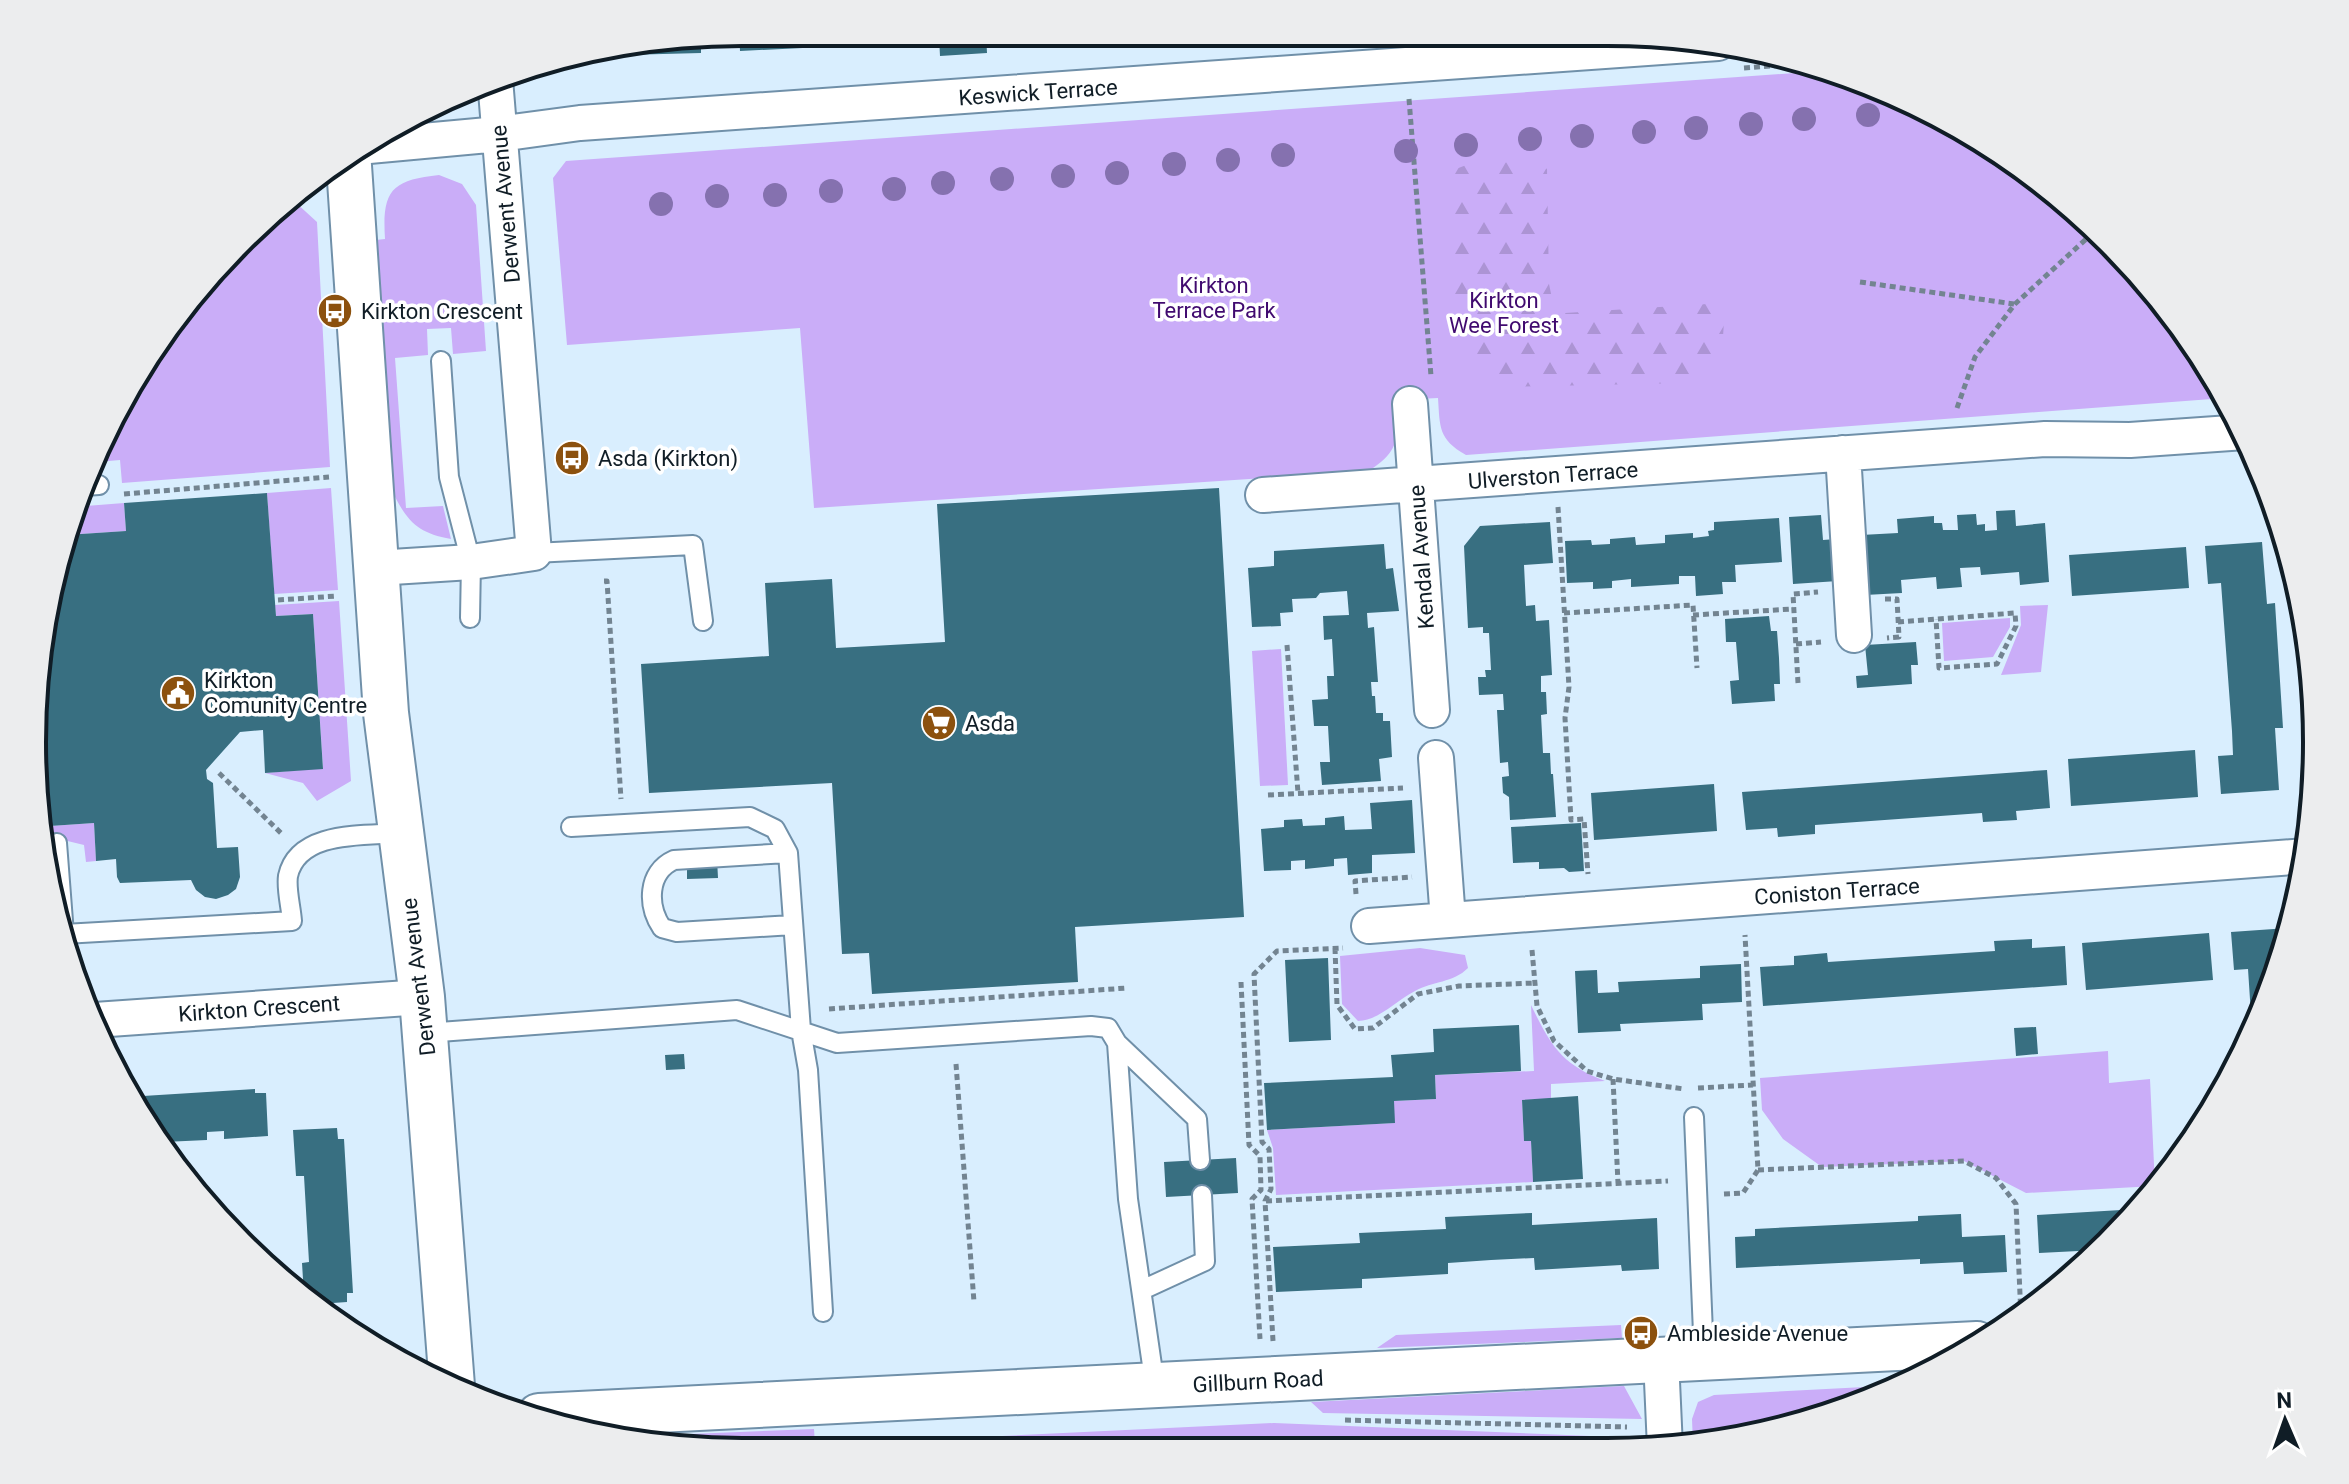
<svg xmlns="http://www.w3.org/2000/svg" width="2349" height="1484" viewBox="0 0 2349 1484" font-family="Roboto,sans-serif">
<defs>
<pattern id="forest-firs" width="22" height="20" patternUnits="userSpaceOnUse" patternTransform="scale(2)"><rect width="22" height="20" fill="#caadf8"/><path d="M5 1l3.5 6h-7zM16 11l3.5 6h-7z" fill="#ac94d4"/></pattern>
<pattern id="garden-furrows" width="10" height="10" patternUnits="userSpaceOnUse" patternTransform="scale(2)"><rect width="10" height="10" fill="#caadf8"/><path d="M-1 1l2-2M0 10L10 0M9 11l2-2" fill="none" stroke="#ac94d4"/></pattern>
</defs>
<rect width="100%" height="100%" fill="#d9eefe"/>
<path fill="#caadf8" d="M 1822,71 L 1879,86 L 2075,208 L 2170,309 L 2225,398 L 1466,455 C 1438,439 1440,427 1438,398 L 1397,400 C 1397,438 1402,449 1369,471 L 814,508 L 800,328 L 567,345 L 553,178 L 566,161 Z
M 439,175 L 462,184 L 476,205 L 486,351 L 453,354 L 451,328 L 427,329 L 428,355 L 395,358 L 406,508 L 443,506 L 451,539 C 417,533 407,521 392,491 L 376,240 L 385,239 C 382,191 391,180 439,175 Z
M 294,201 L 317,222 L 330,467 L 122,483 L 120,460 L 97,462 L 179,309 Z
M 331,488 L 338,590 L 274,594 L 267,493 Z
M 124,503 L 126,531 L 66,535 L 73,507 Z
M 339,601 L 351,781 L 317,801 L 303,783 L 265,773 L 323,768 L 313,614 L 276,616 L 275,605 Z
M 2048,605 L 2041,672 L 2001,675 L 2021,625 L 2020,606 Z
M 2010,618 L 2010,627 L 1993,657 L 1944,661 L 1942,623 Z
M 1281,649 L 1288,785 L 1260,786 L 1252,651 Z
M 94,823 L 96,861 L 86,862 L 84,845 L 51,837 L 50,826 Z
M 1420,948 L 1465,955 L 1468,968 C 1453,983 1433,981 1415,991 C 1395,1001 1380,1020 1358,1021 L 1342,1004 L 1340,956 Z
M 1531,1005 C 1551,1046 1561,1064 1605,1081 L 1551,1084 L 1551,1099 L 1522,1100 L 1524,1140 L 1531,1141 L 1533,1182 L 1276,1195 L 1273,1148 L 1267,1130 L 1394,1123 L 1394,1101 L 1436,1099 L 1435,1075 L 1534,1071 Z
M 2108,1051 L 2109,1083 L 2150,1079 L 2155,1186 L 2026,1193 L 1964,1161 L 1822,1167 L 1783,1139 L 1762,1110 L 1760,1078 Z
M 1621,1325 L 1622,1338 L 1377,1348 L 1396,1335 Z
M 1903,1385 L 1790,1428 L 1693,1444 L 1692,1419 L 1698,1402 L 1714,1395 Z
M 1624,1386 L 1642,1419 L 1323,1413 L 1311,1402 Z
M 1274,1423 L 1639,1438 L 1365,1449 L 650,1446 L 617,1437 L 814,1429 L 815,1445 Z"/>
<path fill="url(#forest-firs)" d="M 1536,161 L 1547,169 L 1549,284 L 1553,303 L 1565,313 L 1723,303 C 1725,330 1723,351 1714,377 L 1685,383 L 1501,387 L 1482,359 L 1464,361 L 1454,350 L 1455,300 L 1448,172 L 1469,164 Z"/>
<path fill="url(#garden-furrows)" d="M 1488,1444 L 1488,1450 L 1365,1449 Z"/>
<path fill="#386f81" d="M 739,33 L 822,33 L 823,47 L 740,51 Z
M 858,33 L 986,34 L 987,53 L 940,56 L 939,37 L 896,40 L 897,45 L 885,45 L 885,40 L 859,42 Z
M 701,39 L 701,53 L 625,55 L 625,51 Z
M 1219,488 L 1244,917 L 1075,927 L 1078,982 L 872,994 L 869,953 L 842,954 L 832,783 L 649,793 L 641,664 L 769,656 L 765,583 L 832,579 L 836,648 L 945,642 L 937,504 Z
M 267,493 L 276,616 L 313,614 L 323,769 L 265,773 L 263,730 L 240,732 L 206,770 L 207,779 L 213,783 L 217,848 L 238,847 L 240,877 L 236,889 L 228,895 L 216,899 L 205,897 L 196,890 L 191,880 L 120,883 L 117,877 L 116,859 L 96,861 L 94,823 L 50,826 L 45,760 L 40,760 L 34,705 L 39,704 L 37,677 L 66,535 L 126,531 L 124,503 Z
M 2015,510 L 2016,526 L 2045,523 L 2049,582 L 2020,585 L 2019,572 L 1981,575 L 1980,567 L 1960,568 L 1962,587 L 1937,589 L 1936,577 L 1901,580 L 1902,593 L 1865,595 L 1861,535 L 1898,533 L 1897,519 L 1934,516 L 1934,523 L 1942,523 L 1943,530 L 1958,530 L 1957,515 L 1976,514 L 1977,525 L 1985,524 L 1985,531 L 1997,530 L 1996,511 Z
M 1821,515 L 1823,540 L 1836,539 L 1838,581 L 1793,584 L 1789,517 Z
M 1779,518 L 1782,562 L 1735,565 L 1736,582 L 1722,582 L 1723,594 L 1696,596 L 1695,576 L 1679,576 L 1679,584 L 1631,587 L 1631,579 L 1612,581 L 1612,588 L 1593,589 L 1593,582 L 1567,583 L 1565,541 L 1591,540 L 1592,545 L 1610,544 L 1610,539 L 1635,537 L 1636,545 L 1665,543 L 1665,535 L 1693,533 L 1693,538 L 1709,536 L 1708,531 L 1714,530 L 1714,522 Z
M 1550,522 L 1553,563 L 1524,565 L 1526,606 L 1535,605 L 1536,621 L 1549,620 L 1552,675 L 1541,676 L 1541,692 L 1546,692 L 1547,714 L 1541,715 L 1543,753 L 1550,753 L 1551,774 L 1553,774 L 1556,817 L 1510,820 L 1509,797 L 1503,793 L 1502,777 L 1509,776 L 1508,762 L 1500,763 L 1497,710 L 1504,710 L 1503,694 L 1479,695 L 1478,677 L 1486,677 L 1485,670 L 1491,670 L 1489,633 L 1483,633 L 1483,627 L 1468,628 L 1464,546 L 1480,526 Z
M 2262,542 L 2267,604 L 2275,603 L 2283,728 L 2275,728 L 2279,790 L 2221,794 L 2218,756 L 2233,755 L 2232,731 L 2221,583 L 2208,584 L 2205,546 Z
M 1384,544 L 1386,569 L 1393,568 L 1399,611 L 1367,613 L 1368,628 L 1374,627 L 1378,682 L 1371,682 L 1372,696 L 1375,696 L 1376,713 L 1383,713 L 1383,721 L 1390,721 L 1392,757 L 1379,759 L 1381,781 L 1322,785 L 1320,762 L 1330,762 L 1328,726 L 1314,726 L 1312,700 L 1328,699 L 1327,676 L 1334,676 L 1332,639 L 1324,640 L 1323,616 L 1349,615 L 1347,591 L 1320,593 L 1316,598 L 1292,599 L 1293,612 L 1280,613 L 1281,626 L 1252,627 L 1248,568 L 1274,566 L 1274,551 Z
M 2186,547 L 2189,588 L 2072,596 L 2069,555 Z
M 1769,616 L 1771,631 L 1777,631 L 1779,658 L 1780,684 L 1774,684 L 1775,701 L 1732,704 L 1730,681 L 1739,680 L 1736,642 L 1726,642 L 1725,619 Z
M 1916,642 L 1918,665 L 1911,665 L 1912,684 L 1857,688 L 1856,676 L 1868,675 L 1865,645 Z
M 2195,750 L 2198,797 L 2071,806 L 2068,759 Z
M 2047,770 L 2050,808 L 2016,811 L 2017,820 L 1983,822 L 1982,813 L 1815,825 L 1815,834 L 1778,837 L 1777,828 L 1746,830 L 1742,792 Z
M 1714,784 L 1717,831 L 1594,840 L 1591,793 Z
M 1412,800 L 1415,853 L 1372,855 L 1372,873 L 1348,875 L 1347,858 L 1334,859 L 1334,866 L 1305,869 L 1305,860 L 1291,861 L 1291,870 L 1264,871 L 1261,829 L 1284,827 L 1284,820 L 1302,819 L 1303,826 L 1325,825 L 1325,818 L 1344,816 L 1345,830 L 1372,829 L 1370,803 Z
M 1581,823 L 1584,871 L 1569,872 L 1564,868 L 1539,869 L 1539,862 L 1513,863 L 1511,827 Z
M 717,859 L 718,878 L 687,879 L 687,861 Z
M 2289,928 L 2279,970 L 2252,1030 L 2248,969 L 2234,970 L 2231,932 Z
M 2209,933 L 2213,980 L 2086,990 L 2082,943 Z
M 2032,939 L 2032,948 L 2065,946 L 2067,985 L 1763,1006 L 1760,967 L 1794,965 L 1794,956 L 1827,953 L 1828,962 L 1995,951 L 1994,941 Z
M 1328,958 L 1331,1040 L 1289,1042 L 1285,960 Z
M 1741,964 L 1742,1002 L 1702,1004 L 1703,1020 L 1620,1024 L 1621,1031 L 1578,1033 L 1575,971 L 1597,970 L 1598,993 L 1619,992 L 1618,982 L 1700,978 L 1700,966 Z
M 1519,1025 L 1521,1071 L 1435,1075 L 1436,1099 L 1394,1101 L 1395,1123 L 1267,1130 L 1264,1083 L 1393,1077 L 1391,1055 L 1434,1052 L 1433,1029 Z
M 2036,1027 L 2038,1054 L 2016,1056 L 2014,1028 Z
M 684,1054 L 685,1069 L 666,1070 L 665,1055 Z
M 255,1089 L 255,1093 L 266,1093 L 268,1136 L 224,1139 L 224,1131 L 207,1132 L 207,1140 L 164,1142 L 127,1097 Z
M 1578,1096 L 1583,1179 L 1533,1182 L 1531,1141 L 1524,1141 L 1522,1100 Z
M 337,1128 L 338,1139 L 344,1139 L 353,1293 L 347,1293 L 347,1302 L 319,1304 L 304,1295 L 302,1263 L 309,1262 L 304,1176 L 296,1176 L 293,1130 Z
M 1236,1158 L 1238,1193 L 1166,1197 L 1164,1162 Z
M 2121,1210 L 2141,1210 L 2098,1250 L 2039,1253 L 2037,1215 Z
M 1532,1213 L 1532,1225 L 1657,1218 L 1659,1269 L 1622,1271 L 1621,1265 L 1535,1270 L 1534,1258 L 1491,1260 L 1448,1263 L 1448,1274 L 1362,1279 L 1362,1288 L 1276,1292 L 1273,1247 L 1360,1243 L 1359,1233 L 1446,1229 L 1445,1217 Z
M 1961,1214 L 1962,1237 L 2005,1235 L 2007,1272 L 1964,1274 L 1963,1262 L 1920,1264 L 1920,1259 L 1736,1268 L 1735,1237 L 1755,1236 L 1755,1229 L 1918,1221 L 1918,1216 Z"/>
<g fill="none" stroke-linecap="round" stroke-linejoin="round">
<g stroke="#7090a9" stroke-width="22">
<path id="lane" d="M 441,361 L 449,477 L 471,562 L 470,618
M 84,486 L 99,485
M 534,553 L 693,545 L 703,621
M 571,827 L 750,817 L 775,829 L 788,853 L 801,1030 L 808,1070 L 823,1312
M 57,843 L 64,934 L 292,921 C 291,907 286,889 288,876 C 298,830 365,836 400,833
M 788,853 L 674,860 C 647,872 647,906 662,928 L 677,932 L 793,925
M 426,1033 L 737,1010 L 837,1043 L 1091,1026 L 1108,1028 L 1117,1043 L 1128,1199 L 1155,1386
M 1117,1043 L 1197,1119 L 1200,1160
M 1694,1117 L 1704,1357
M 1142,1290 L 1205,1261 L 1202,1195"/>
</g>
<g stroke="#7090a9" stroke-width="38">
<path id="street" d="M 358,147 L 499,134 L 580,123 L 1718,43
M 1410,404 L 1432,710
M 1843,453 L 1854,635
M 1263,495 L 2045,439 L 2130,440 L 2245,432
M 376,568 L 471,562 L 534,553 L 495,79
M 1436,758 L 1448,920
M 1369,926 L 2306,856
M 95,1020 L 422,997
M 1661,1359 L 1665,1448"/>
</g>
<g stroke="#7090a9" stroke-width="48">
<path id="secondary" d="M 348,151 L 386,713 L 422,997 L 452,1386
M 539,1416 L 1977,1344"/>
</g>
<path stroke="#738491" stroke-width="5" stroke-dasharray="6 4" stroke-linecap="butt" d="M 1744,68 L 1797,64
M 1409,99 L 1431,376
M 1860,282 L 2014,304
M 1957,408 L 1975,357 L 2015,304 L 2096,230
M 124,494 L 329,477
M 1558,507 L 1569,687 L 1565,718 L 1571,820 L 1584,819 L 1588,874
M 604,581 L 607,581 L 621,799
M 1885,599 L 1897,599 L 1899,637 L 1887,638
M 278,600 L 337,596
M 1564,613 L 1693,605 L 1697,668
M 1693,615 L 1793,609
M 1898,622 L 2015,613 L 2016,626 L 1997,664 L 1939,668 L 1936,619
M 1796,644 L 1821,642
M 1287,645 L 1298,793
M 1798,683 L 1793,594 L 1818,592
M 219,773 L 283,835
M 1268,795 L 1403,788
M 1356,894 L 1355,881 L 1412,877
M 1335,948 L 1337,1005 L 1355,1029 L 1373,1028 L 1418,994 L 1459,986 L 1535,983
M 1532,950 L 1537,1006 L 1554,1041 L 1587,1071 L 1613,1079 L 1684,1089
M 1241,982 L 1249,1145 L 1260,1156 L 1261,1190 L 1252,1199 L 1260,1339
M 829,1009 L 1127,988
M 956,1064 L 974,1302
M 1613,1079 L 1618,1183
M 1698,1088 L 1753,1085
M 1758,1170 L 1964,1161 L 1996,1178 L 2016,1204 L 2021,1317
M 1724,1194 L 1743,1193 L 1758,1170 L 1745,935
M 1266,1201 L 1668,1181
M 1273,1341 L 1265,1201 L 1271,1189 L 1269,1149 L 1262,1142 L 1254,974 L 1277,951 L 1343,948
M 1345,1420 L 1627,1427"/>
<use href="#lane" stroke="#fff" stroke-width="18"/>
<use href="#street" stroke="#fff" stroke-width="34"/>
<use href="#secondary" stroke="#fff" stroke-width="44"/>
</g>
<g fill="#8571af">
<circle cx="1868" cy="115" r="12"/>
<circle cx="1804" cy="119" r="12"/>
<circle cx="1751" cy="124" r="12"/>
<circle cx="1696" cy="128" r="12"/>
<circle cx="1644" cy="132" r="12"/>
<circle cx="1582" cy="136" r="12"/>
<circle cx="1530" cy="139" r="12"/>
<circle cx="1466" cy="145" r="12"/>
<circle cx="1406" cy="151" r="12"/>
<circle cx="1283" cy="155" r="12"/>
<circle cx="1228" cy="160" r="12"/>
<circle cx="1174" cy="164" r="12"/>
<circle cx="1117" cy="173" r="12"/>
<circle cx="1063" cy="176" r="12"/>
<circle cx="1002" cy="179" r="12"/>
<circle cx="943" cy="183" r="12"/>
<circle cx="894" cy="189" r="12"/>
<circle cx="831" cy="191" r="12"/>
<circle cx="775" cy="195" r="12"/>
<circle cx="717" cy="196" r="12"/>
<circle cx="661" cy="204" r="12"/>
</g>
<defs>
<g id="bus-disc" transform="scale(1.8)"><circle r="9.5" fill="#8c510e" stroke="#fff"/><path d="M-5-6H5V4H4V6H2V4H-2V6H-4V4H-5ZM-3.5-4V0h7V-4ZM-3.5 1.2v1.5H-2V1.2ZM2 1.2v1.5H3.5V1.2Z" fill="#fff"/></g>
<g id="civic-disc" transform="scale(1.8)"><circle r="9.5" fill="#8c510e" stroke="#fff"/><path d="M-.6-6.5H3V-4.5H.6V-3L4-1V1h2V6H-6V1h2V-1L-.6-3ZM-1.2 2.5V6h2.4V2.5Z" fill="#fff"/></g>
<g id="supermarket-disc" transform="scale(1.8)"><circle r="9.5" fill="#8c510e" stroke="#fff"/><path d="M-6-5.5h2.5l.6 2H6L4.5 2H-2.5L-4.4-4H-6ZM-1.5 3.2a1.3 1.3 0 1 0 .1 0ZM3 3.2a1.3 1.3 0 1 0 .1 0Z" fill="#fff"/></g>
</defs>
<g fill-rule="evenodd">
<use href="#bus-disc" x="335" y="311"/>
<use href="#bus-disc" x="572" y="458"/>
<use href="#civic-disc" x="178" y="693"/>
<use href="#supermarket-disc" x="939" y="723"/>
<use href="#bus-disc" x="1641" y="1333"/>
</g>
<g text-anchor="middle" stroke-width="7" stroke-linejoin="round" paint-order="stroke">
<g font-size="22" fill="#101d26" stroke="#fff">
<text transform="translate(1038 92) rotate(-4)" y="8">Keswick Terrace</text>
<text transform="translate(505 204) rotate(-95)" y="8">Derwent Avenue</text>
<text transform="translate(1553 475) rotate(-4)" y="8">Ulverston Terrace</text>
<text transform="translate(1421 557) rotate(-94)" y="8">Kendal Avenue</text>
<text transform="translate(1837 891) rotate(-4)" y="8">Coniston Terrace</text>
<text transform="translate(418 977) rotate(-97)" y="8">Derwent Avenue</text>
<text transform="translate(259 1008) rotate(-4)" y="8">Kirkton Crescent</text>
<text transform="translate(1258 1381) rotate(-3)" y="8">Gillburn Road</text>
</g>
<g font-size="22" fill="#400a6f" stroke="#fff">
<text x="1214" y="293">Kirkton<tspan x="1214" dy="25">Terrace Park</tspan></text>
<text x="1504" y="308">Kirkton<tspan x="1504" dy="25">Wee Forest</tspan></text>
</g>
<g font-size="22" fill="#101d26" stroke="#fff" text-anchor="start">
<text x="361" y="319">Kirkton Crescent</text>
<text x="598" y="466">Asda (Kirkton)</text>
<text x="204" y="688">Kirkton<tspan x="204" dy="25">Comunity Centre</tspan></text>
<text x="965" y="731">Asda</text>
<text x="1667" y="1341">Ambleside Avenue</text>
</g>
</g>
<path d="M0 0H2349V1484H0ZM742 46H1607A696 696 0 0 1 2303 742V742A696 696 0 0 1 1607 1438H742A696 696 0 0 1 46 742V742A696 696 0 0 1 742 46Z" fill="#ecedee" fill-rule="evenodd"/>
<path fill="none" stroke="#101d26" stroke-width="4" d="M742 46H1607A696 696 0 0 1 2303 742V742A696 696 0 0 1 1607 1438H742A696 696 0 0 1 46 742V742A696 696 0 0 1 742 46Z"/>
<g transform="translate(2285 1420) rotate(358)" stroke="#ffffff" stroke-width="6" paint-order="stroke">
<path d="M0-6L14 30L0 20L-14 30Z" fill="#101d26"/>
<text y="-12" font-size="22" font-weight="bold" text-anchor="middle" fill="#101d26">N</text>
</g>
</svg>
